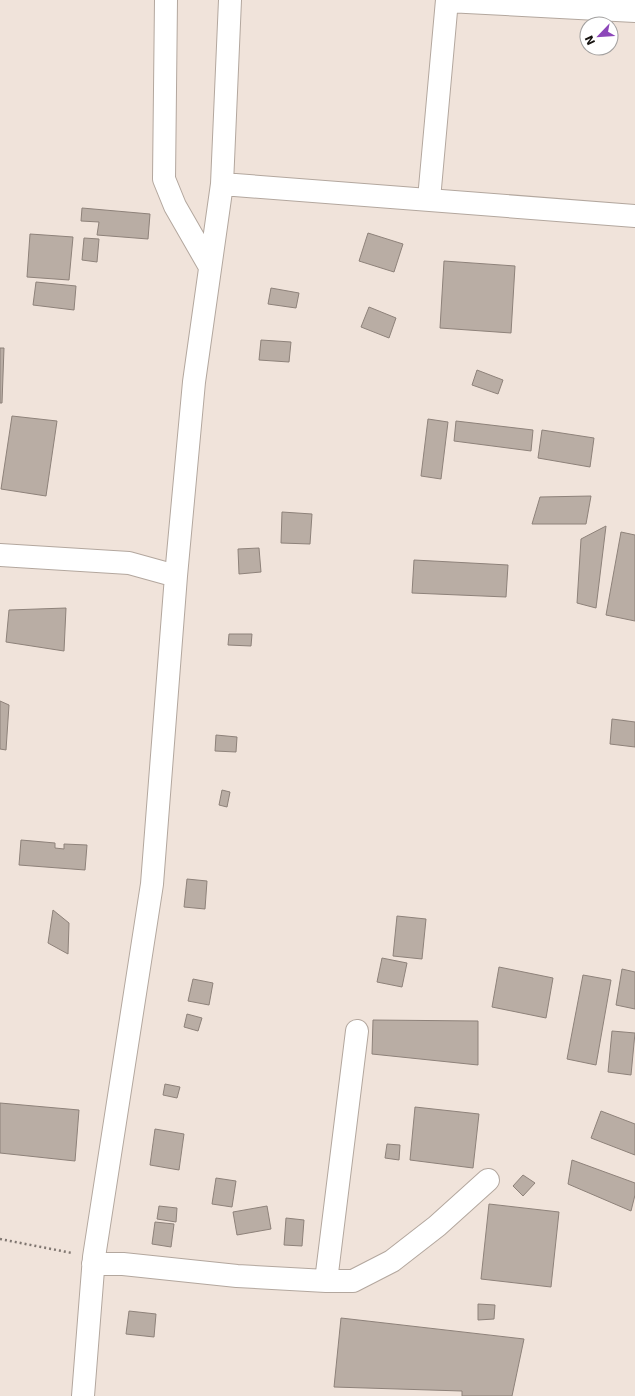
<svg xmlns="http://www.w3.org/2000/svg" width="635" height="1396" viewBox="0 0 635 1396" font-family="'DejaVu Sans',sans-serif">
<rect width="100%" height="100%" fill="#f0e3da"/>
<path fill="#b9ada4" stroke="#8e827a" d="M 82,208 L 150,214 L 148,239 L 97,235 L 99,222 L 81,221 Z
M 368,233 L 403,244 L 394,272 L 359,261 Z
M 30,234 L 73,237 L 69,280 L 27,277 Z
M 84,238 L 99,239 L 97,262 L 82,260 Z
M 444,261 L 515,266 L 511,333 L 440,328 Z
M 36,282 L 76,286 L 74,310 L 33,305 Z
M 271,288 L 299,293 L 296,308 L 268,304 Z
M 369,307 L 396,318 L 389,338 L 361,327 Z
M 261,340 L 291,342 L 289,362 L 259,360 Z
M 0,348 L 4,348 L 2,403 L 0,403 Z
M 477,370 L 503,380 L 498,394 L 472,385 Z
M 12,416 L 57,421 L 46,496 L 1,489 Z
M 428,419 L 448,422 L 441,479 L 421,476 Z
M 456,421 L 533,430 L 531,451 L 454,441 Z
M 542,430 L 594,438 L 590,467 L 538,458 Z
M 591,496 L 586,524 L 532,524 L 540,497 Z
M 282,512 L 312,514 L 310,544 L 281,543 Z
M 606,526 L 596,608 L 577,603 L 581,539 Z
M 621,532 L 635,535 L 635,621 L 606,615 Z
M 259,548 L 261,572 L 239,574 L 238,549 Z
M 414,560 L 508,565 L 506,597 L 412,593 Z
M 66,608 L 64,651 L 6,642 L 9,610 Z
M 229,634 L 252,634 L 251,646 L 228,645 Z
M 0,701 L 9,705 L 6,750 L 0,749 Z
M 612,719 L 635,722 L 635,747 L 610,744 Z
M 216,735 L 237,737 L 236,752 L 215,751 Z
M 222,790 L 230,792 L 227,807 L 219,805 Z
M 21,840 L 55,843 L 55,848 L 64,849 L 64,844 L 87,845 L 85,870 L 19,865 Z
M 187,879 L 207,881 L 205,909 L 184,907 Z
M 53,910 L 69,923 L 68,954 L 48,943 Z
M 397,916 L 426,919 L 422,959 L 393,956 Z
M 382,958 L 407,963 L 402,987 L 377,982 Z
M 499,967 L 553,978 L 546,1018 L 492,1007 Z
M 622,969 L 635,972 L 635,1009 L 616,1005 Z
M 583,975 L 611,980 L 596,1065 L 567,1059 Z
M 193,979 L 213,983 L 209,1005 L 188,1001 Z
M 187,1014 L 202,1018 L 198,1031 L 184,1027 Z
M 373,1020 L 478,1021 L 478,1065 L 372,1054 Z
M 612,1031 L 635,1033 L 631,1075 L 608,1072 Z
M 165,1084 L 180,1087 L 177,1098 L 163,1095 Z
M 0,1103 L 79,1110 L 75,1161 L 0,1153 Z
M 415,1107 L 479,1114 L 473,1168 L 410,1160 Z
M 601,1111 L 635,1124 L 635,1155 L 591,1138 Z
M 155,1129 L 184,1134 L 179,1170 L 150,1165 Z
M 387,1144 L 400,1145 L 399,1160 L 385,1158 Z
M 572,1160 L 635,1183 L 635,1195 L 631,1211 L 568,1184 Z
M 523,1175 L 535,1183 L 523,1196 L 513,1186 Z
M 216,1178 L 236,1181 L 232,1207 L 212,1204 Z
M 489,1204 L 559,1212 L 551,1287 L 481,1279 Z
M 159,1206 L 177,1208 L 176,1222 L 157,1219 Z
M 267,1206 L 271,1229 L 237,1235 L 233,1212 Z
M 286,1218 L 304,1220 L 302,1246 L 284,1245 Z
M 155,1222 L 174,1224 L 171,1247 L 152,1244 Z
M 478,1304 L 495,1305 L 494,1319 L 478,1320 Z
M 129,1311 L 156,1314 L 154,1337 L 126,1334 Z
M 341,1318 L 524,1339 L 512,1396 L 462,1396 L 462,1391 L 334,1387 Z"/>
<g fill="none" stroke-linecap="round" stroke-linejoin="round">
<g stroke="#b3a79e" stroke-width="24">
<path id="minor" d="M 166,0 L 164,179 L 175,206 L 210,267
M 447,1 L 635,11
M 222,184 L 635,216
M 429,199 L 447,0
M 0,555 L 129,563 L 176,576
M 93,1264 L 123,1264 L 237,1276 L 326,1281 L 353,1281 L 392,1261 L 437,1226 L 488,1180
M 326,1281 L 357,1031
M 83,1396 L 94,1257 L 152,884 L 176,576 L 194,382 L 222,184 L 230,0"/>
</g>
<path stroke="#807771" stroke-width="2.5" stroke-dasharray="2 3" stroke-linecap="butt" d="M 0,1239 L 72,1253"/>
<use href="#minor" stroke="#fff" stroke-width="22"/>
</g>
<g transform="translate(599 36) rotate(245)"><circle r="19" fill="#ffffff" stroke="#a2a09f"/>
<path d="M0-3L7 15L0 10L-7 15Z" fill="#8c46b9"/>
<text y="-6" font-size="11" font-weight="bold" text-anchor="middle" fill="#16120f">N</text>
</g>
</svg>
